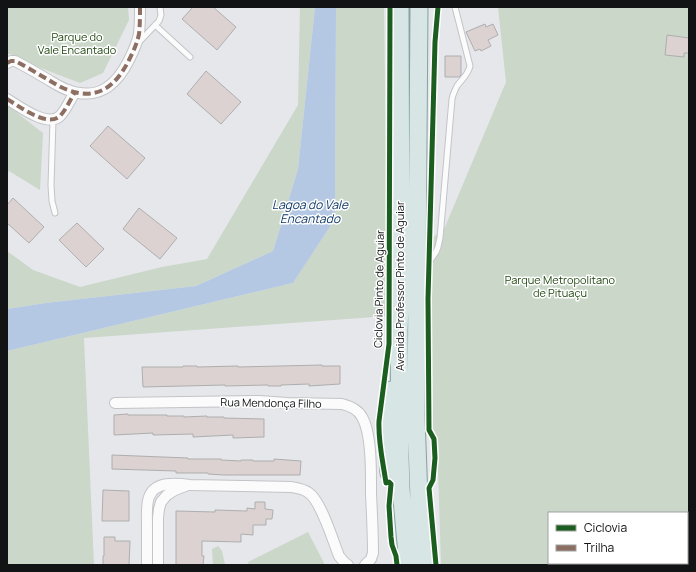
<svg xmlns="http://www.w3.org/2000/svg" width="696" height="572" viewBox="0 0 696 572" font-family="Manrope,sans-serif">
<rect width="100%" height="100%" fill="#e6e7eb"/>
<path fill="#cad7c9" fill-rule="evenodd" d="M 7,7 L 128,7 L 129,20 L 103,73 L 80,83 L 38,67 L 10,54 L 7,54 Z
M 300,7 L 315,7 L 298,169 L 273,251 L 196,286 L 46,303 L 7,309 L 7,251 L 33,270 L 80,287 L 162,267 L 207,259 L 298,105 Z
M 336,7 L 384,7 L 388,316 L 84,338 L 94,565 L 7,565 L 7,351 L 293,283 L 335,219 Z
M 498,7 L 689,7 L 689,565 L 441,565 L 437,438 L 433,429 L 431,299 L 431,239 L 445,227 L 506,82 ZM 549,513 L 687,513 L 687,563 L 549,563 Z
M 7,105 L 43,133 L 40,190 L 9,171 L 7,176 Z
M 308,532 L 325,565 L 249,565 L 248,562 Z
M 218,546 L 222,551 L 225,565 L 213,565 L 212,549 Z"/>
<path fill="#b4c8e3" d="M 315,7 L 336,7 L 335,219 L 293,283 L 7,351 L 7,309 L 46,303 L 196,286 L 273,251 L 298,169 Z
M 687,557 L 689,557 L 689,565 L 639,565 L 649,563 L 687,563 Z"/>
<path fill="#dbd2d1" stroke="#afaeaf" d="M 193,7 L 213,7 L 236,27 L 217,50 L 182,19 Z
M 485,24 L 486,27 L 493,24 L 498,35 L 488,40 L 491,46 L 481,51 L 480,49 L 475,51 L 466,32 Z
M 667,35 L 689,38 L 689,53 L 684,53 L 684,57 L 665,55 Z
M 445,56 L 461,56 L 461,75 L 459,77 L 445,77 Z
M 206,71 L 241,102 L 221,124 L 187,94 Z
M 108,126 L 145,158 L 127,179 L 90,146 Z
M 13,198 L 44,227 L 29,243 L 7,223 L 7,205 Z
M 139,208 L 177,238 L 160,259 L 123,229 Z
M 77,223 L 104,249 L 86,267 L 59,240 Z
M 322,365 L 322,366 L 340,366 L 340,384 L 309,386 L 309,384 L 281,385 L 281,386 L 268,386 L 268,385 L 225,386 L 225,385 L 143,387 L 142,367 L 183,367 L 183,366 L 197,366 L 197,367 L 238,366 L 238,367 Z
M 128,414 L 128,415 L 167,415 L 167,416 L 184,416 L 184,417 L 207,416 L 207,417 L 224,417 L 224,418 L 264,419 L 264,437 L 233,438 L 233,435 L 193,437 L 193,434 L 153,435 L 153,433 L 114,435 L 114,415 Z
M 112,455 L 188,458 L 188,459 L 221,459 L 221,460 L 241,461 L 241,460 L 253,460 L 253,461 L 274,461 L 274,459 L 301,461 L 300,475 L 224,475 L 208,474 L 208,473 L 176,473 L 176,471 L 112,469 Z
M 103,490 L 129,491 L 129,521 L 102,521 Z
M 255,502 L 265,502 L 265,509 L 273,510 L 272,519 L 266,519 L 266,525 L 253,525 L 253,535 L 241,534 L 241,542 L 202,541 L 202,556 L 204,556 L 203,565 L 176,565 L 176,511 L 215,512 L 215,510 L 247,511 L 247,508 L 255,509 Z
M 104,537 L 115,537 L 115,541 L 130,541 L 129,565 L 103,565 L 103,556 L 104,556 Z"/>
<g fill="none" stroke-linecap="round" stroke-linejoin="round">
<g stroke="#c3c4c7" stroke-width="7">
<path id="lane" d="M 155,25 L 190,57
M 139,42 L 159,21 L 161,15 L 160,7
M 53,120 L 51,185 L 52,201 L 55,213
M 422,272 L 436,252 L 438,247 L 440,238 L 452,99 C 453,94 455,90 457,86 C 462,79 468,75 470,66 L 455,7"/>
</g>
<g stroke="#c3c4c7" stroke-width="12">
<path id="street" d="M 7,63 L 11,61 L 15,61 C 27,67 40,75 52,82 C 57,85 62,88 68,90 C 98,101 116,86 129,60 C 133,52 137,44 139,34 C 140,25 140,16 140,7
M 7,99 C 19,106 47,128 60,116 C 66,110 70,100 75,92
M 115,403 L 259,401 L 287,403 L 342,404 C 350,406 358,409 362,417 C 372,434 371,474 371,494 C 372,514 373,533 373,553 L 371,559 L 365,565
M 147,565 C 147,552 147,538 147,525 C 147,516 146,505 149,497 C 155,481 176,483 190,485 L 291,487 C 297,488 304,489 309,493 C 321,501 333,541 339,556 L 344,562 L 348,565
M 158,565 L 158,518 L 159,509 L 161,502 L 167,495 L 175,490 L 188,485"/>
</g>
<g stroke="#86a1a0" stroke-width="19">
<path id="primary" d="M 400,7 L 401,281 L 399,331 L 400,457 L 401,489 L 408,565
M 419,7 L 416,417 L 419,499 L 424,565
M 389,473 L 386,428 L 391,390"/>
</g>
<use href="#lane" stroke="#fbfbfc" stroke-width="5"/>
<use href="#street" stroke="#fbfbfc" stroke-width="10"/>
<use href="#primary" stroke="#d7e5e5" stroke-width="17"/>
<path stroke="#8d6e63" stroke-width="4" stroke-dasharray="8 4" stroke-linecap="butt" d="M 7,63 L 11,61 L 15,61 C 27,67 40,75 52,82 C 57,85 62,88 68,90 C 98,101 116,86 129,60 C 133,52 137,44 139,34 C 140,25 140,16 140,7
M 7,99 C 19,106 47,128 60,116 C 66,110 70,100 75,92"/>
<g stroke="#fff" stroke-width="8">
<path id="cycleway" d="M 390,7 L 389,344 L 379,421 C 378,442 383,462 386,483 L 389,482 L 391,484 L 389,506 L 391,537 L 392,545 L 396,556 L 397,565
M 436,565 L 429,488 L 433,480 L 435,458 L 434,439 L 429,430 L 428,299 L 435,42 L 438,7"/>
</g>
<use href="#cycleway" stroke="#1b5e20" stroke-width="5"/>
</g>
<g text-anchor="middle" stroke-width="3" stroke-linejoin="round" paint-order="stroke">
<g font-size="11" fill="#224712" stroke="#fff">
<text x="77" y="41">Parque do<tspan x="77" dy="13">Vale Encantado</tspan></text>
<text x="560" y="284">Parque Metropolitano<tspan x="560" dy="13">de Pituaçu</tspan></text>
</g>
<g font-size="11" fill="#121315" stroke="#fff">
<text transform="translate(400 286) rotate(-90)" y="4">Avenida Professor Pinto de Aguiar</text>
<text transform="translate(379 289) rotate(-89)" y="4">Ciclovia Pinto de Aguiar</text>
<text transform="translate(271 403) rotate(1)" y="4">Rua Mendonça Filho</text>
</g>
<g font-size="12" font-style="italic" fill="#113966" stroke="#fff">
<text x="310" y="209">Lagoa do Vale<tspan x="310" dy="14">Encantado</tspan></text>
</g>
</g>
<rect width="696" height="572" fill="none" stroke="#121315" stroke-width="16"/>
<rect x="548" y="512" width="140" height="52" fill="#ffffff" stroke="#a0a1a1"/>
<rect x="556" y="525" width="20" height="6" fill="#1b5e20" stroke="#a0a1a1"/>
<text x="584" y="532" font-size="12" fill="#121315">Ciclovia</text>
<rect x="556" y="545" width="20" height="6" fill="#8d6e63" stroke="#a0a1a1"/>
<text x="584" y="552" font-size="12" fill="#121315">Trilha</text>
</svg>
